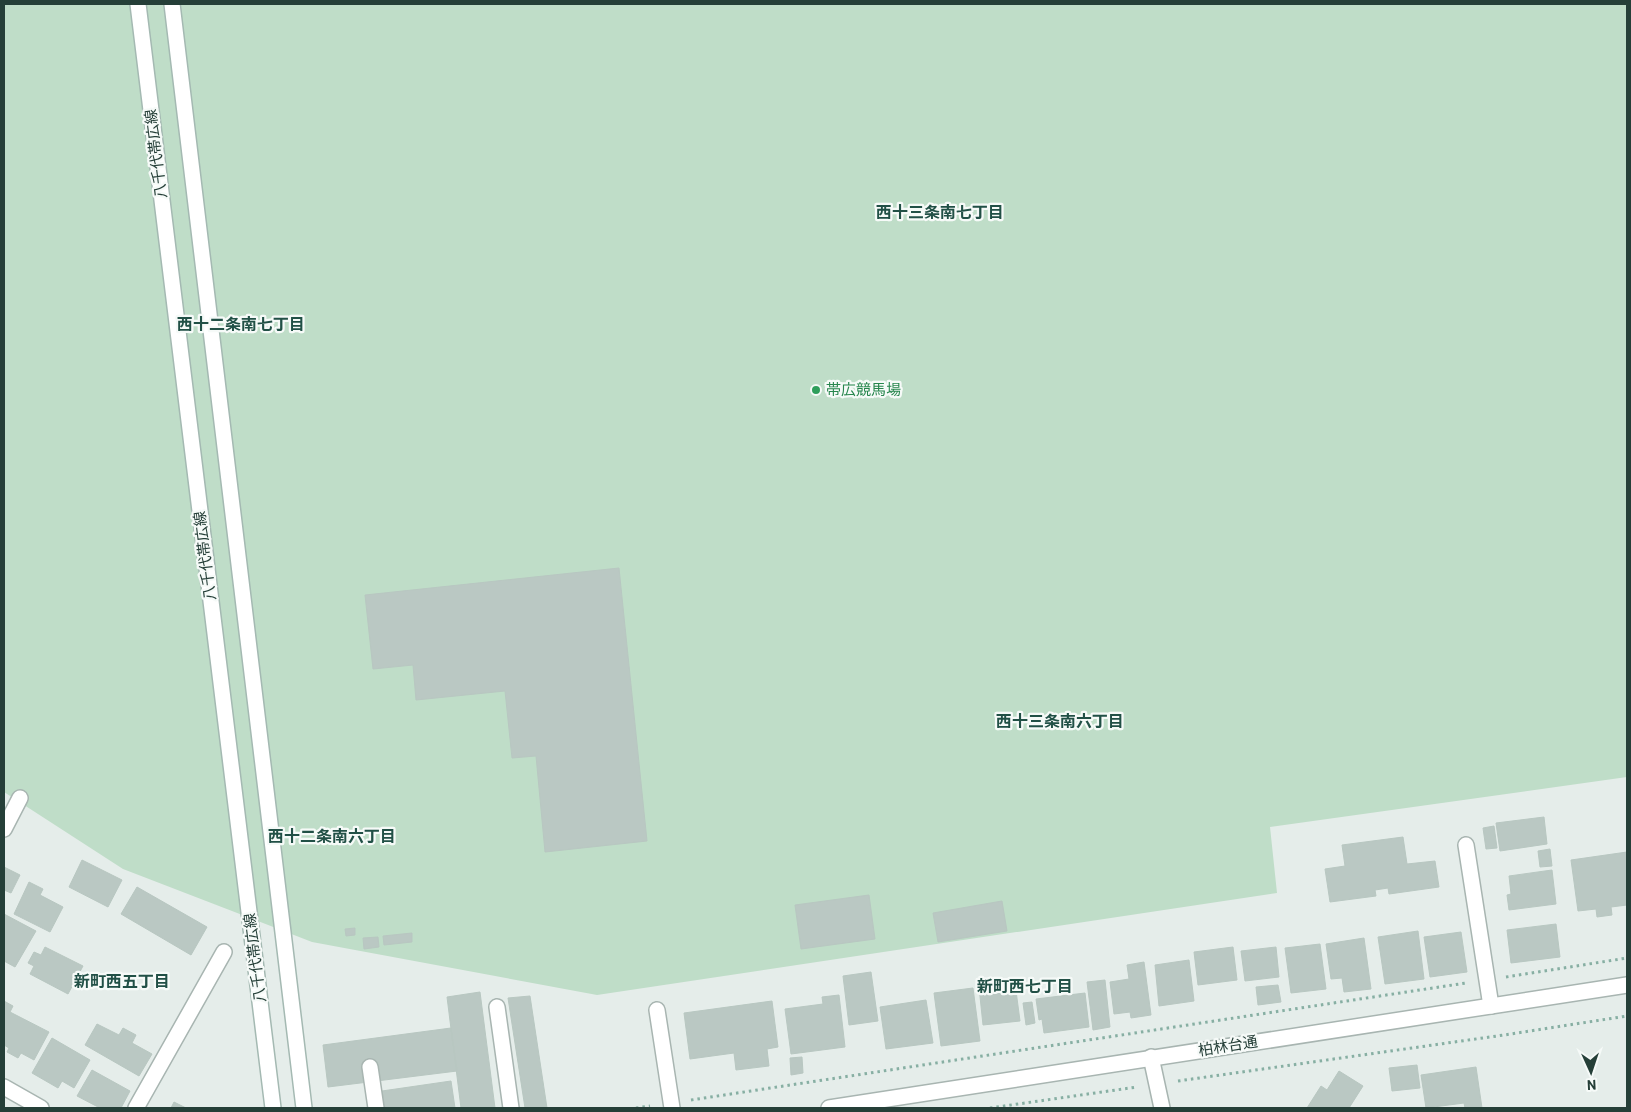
<svg xmlns="http://www.w3.org/2000/svg" width="1631" height="1112" viewBox="0 0 1631 1112" font-family="Barlow,'Noto Sans JP',sans-serif">
<rect width="100%" height="100%" fill="#e5edea"/>
<path fill="#bfddc8" d="M 4,4 L 1627,4 L 1627,777 L 1270,827 L 1277,893 L 597,995 L 312,942 L 123,869 L 4,792 Z"/>
<path fill="#bac8c3" stroke="#b8c7c1" d="M 619,568 L 647,841 L 545,852 L 536,756 L 512,758 L 505,691 L 416,700 L 413,665 L 373,669 L 365,595 Z
M 1544,817 L 1547,844 L 1500,851 L 1496,823 Z
M 1494,826 L 1497,848 L 1486,849 L 1483,828 Z
M 1403,837 L 1407,864 L 1435,861 L 1439,887 L 1389,894 L 1388,888 L 1375,890 L 1376,896 L 1330,902 L 1325,869 L 1345,866 L 1342,845 Z
M 1550,849 L 1552,866 L 1540,867 L 1538,851 Z
M 1627,852 L 1627,905 L 1611,907 L 1612,915 L 1597,917 L 1596,909 L 1578,911 L 1571,860 Z
M 82,860 L 122,880 L 108,907 L 69,887 Z
M 4,867 L 20,875 L 11,893 L 4,890 Z
M 1552,870 L 1556,904 L 1509,910 L 1507,895 L 1511,894 L 1509,876 Z
M 29,882 L 43,889 L 40,895 L 63,907 L 50,932 L 14,914 Z
M 137,887 L 207,927 L 191,955 L 121,914 Z
M 869,895 L 875,939 L 801,949 L 795,905 Z
M 1002,901 L 1007,931 L 938,942 L 933,913 Z
M 4,914 L 36,931 L 15,967 L 4,961 Z
M 1556,924 L 1560,957 L 1511,963 L 1507,930 Z
M 355,928 L 355,935 L 346,936 L 345,929 Z
M 1418,931 L 1424,979 L 1385,984 L 1378,937 Z
M 1461,932 L 1467,972 L 1430,977 L 1424,937 Z
M 412,933 L 412,942 L 384,945 L 383,936 Z
M 378,937 L 379,947 L 364,949 L 363,938 Z
M 1364,938 L 1371,989 L 1344,992 L 1342,978 L 1331,979 L 1326,944 Z
M 1320,944 L 1326,989 L 1291,993 L 1285,948 Z
M 45,947 L 83,966 L 68,994 L 30,974 L 34,966 L 28,963 L 34,952 L 41,955 Z
M 1233,947 L 1237,980 L 1198,985 L 1194,952 Z
M 1276,947 L 1279,977 L 1245,981 L 1241,951 Z
M 1189,960 L 1194,1001 L 1159,1006 L 1155,965 Z
M 1144,962 L 1151,1015 L 1131,1018 L 1130,1012 L 1114,1014 L 1110,982 L 1129,979 L 1127,965 Z
M 871,972 L 878,1021 L 849,1025 L 843,976 Z
M 1105,980 L 1110,1027 L 1093,1030 L 1087,982 Z
M 1015,983 L 1020,1021 L 983,1025 L 979,987 Z
M 1278,985 L 1281,1002 L 1258,1005 L 1256,987 Z
M 973,988 L 980,1041 L 941,1046 L 934,993 Z
M 480,992 L 495,1108 L 461,1108 L 447,997 Z
M 1085,993 L 1089,1027 L 1044,1033 L 1042,1019 L 1039,1020 L 1036,999 Z
M 839,995 L 845,1047 L 791,1054 L 785,1009 L 823,1004 L 822,997 Z
M 530,996 L 547,1108 L 525,1108 L 508,998 Z
M 926,1000 L 933,1043 L 886,1049 L 880,1007 Z
M 4,1001 L 13,1006 L 10,1012 L 49,1032 L 34,1060 L 21,1053 L 18,1058 L 7,1052 L 9,1048 L 4,1045 Z
M 772,1001 L 778,1047 L 767,1049 L 769,1066 L 736,1070 L 734,1053 L 690,1059 L 684,1013 Z
M 1032,1002 L 1035,1023 L 1026,1025 L 1023,1003 Z
M 97,1024 L 119,1035 L 123,1028 L 136,1035 L 132,1043 L 152,1054 L 139,1076 L 85,1045 Z
M 451,1028 L 457,1071 L 328,1087 L 323,1045 Z
M 52,1038 L 90,1060 L 74,1088 L 62,1081 L 58,1088 L 32,1073 Z
M 802,1057 L 803,1073 L 791,1075 L 790,1058 Z
M 1417,1065 L 1420,1088 L 1392,1091 L 1389,1068 Z
M 1476,1067 L 1482,1108 L 1465,1108 L 1464,1103 L 1426,1108 L 1421,1075 Z
M 92,1070 L 130,1091 L 121,1108 L 100,1108 L 77,1096 Z
M 1339,1071 L 1363,1086 L 1349,1108 L 1307,1108 L 1321,1086 L 1327,1090 Z
M 451,1081 L 455,1108 L 385,1108 L 382,1091 Z
M 174,1102 L 186,1108 L 171,1108 Z"/>
<g fill="none" stroke-linecap="round" stroke-linejoin="round">
<g stroke="#a8b5b1" stroke-width="18">
<path id="service" d="M 1466,845 L 1491,1006
M 497,1007 L 511,1108
M 657,1010 L 672,1108
M 370,1067 L 376,1108
M 136,1108 L 224,952"/>
</g>
<g stroke="#a8b5b1" stroke-width="18">
<path id="minor" d="M 4,829 L 20,798
M 1151,1057 L 1162,1108
M 4,1087 L 41,1108"/>
</g>
<g stroke="#a8b5b1" stroke-width="18">
<path id="tertiary" d="M 829,1108 L 1627,985"/>
</g>
<g stroke="#a4b9b2" stroke-width="18">
<path id="secondary" d="M 138,4 L 273,1108
M 172,4 L 304,1108"/>
</g>
<path stroke="#87afa3" stroke-width="3" stroke-dasharray="2.5 4" stroke-linecap="butt" d="M 1506,977 L 1627,958
M 1178,1081 L 1504,1035 L 1627,1016
M 691,1100 L 1466,983
M 636,1108 L 650,1106
M 990,1108 L 1137,1087"/>
<use href="#service" stroke="#fff" stroke-width="15"/>
<use href="#minor" stroke="#fff" stroke-width="15"/>
<use href="#tertiary" stroke="#fff" stroke-width="15"/>
<use href="#secondary" stroke="#fff" stroke-width="15"/>
</g>
<circle fill="#2e9e5b" stroke="#f6faf8" stroke-width="2" cx="816" cy="390" r="5"/>
<g text-anchor="middle" stroke-width="4.5" stroke-linejoin="round" paint-order="stroke">
<g font-size="15" fill="#253f38" stroke="#f6faf8">
<text transform="translate(156 154) rotate(-97)" y="5">八千代帯広線</text>
<text transform="translate(205 556) rotate(-97)" y="5">八千代帯広線</text>
<text transform="translate(255 958) rotate(-97)" y="5">八千代帯広線</text>
<text transform="translate(1228 1046) rotate(-9)" y="5">柏林台通</text>
</g>
<g font-size="15" fill="#27864d" stroke="#f6faf8" text-anchor="start">
<text x="826" y="395">帯広競馬場</text>
</g>
<g font-size="16" font-weight="bold" fill="#215046" stroke="#f6faf8">
<text x="940" y="218">西十三条南七丁目</text>
<text x="241" y="330">西十二条南七丁目</text>
<text x="1060" y="727">西十三条南六丁目</text>
<text x="332" y="842">西十二条南六丁目</text>
<text x="122" y="987">新町西五丁目</text>
<text x="1025" y="992">新町西七丁目</text>
</g>
</g>
<rect width="1631" height="1112" fill="none" stroke="#253f38" stroke-width="10"/>
<g transform="translate(1591 1072) rotate(177)" stroke="#f6faf8" stroke-width="4" paint-order="stroke">
<path d="M0-4L9 19L0 12L-9 19Z" fill="#253f38"/>
<text y="-8" font-size="14" font-weight="bold" text-anchor="middle" fill="#253f38">N</text>
</g>
</svg>
